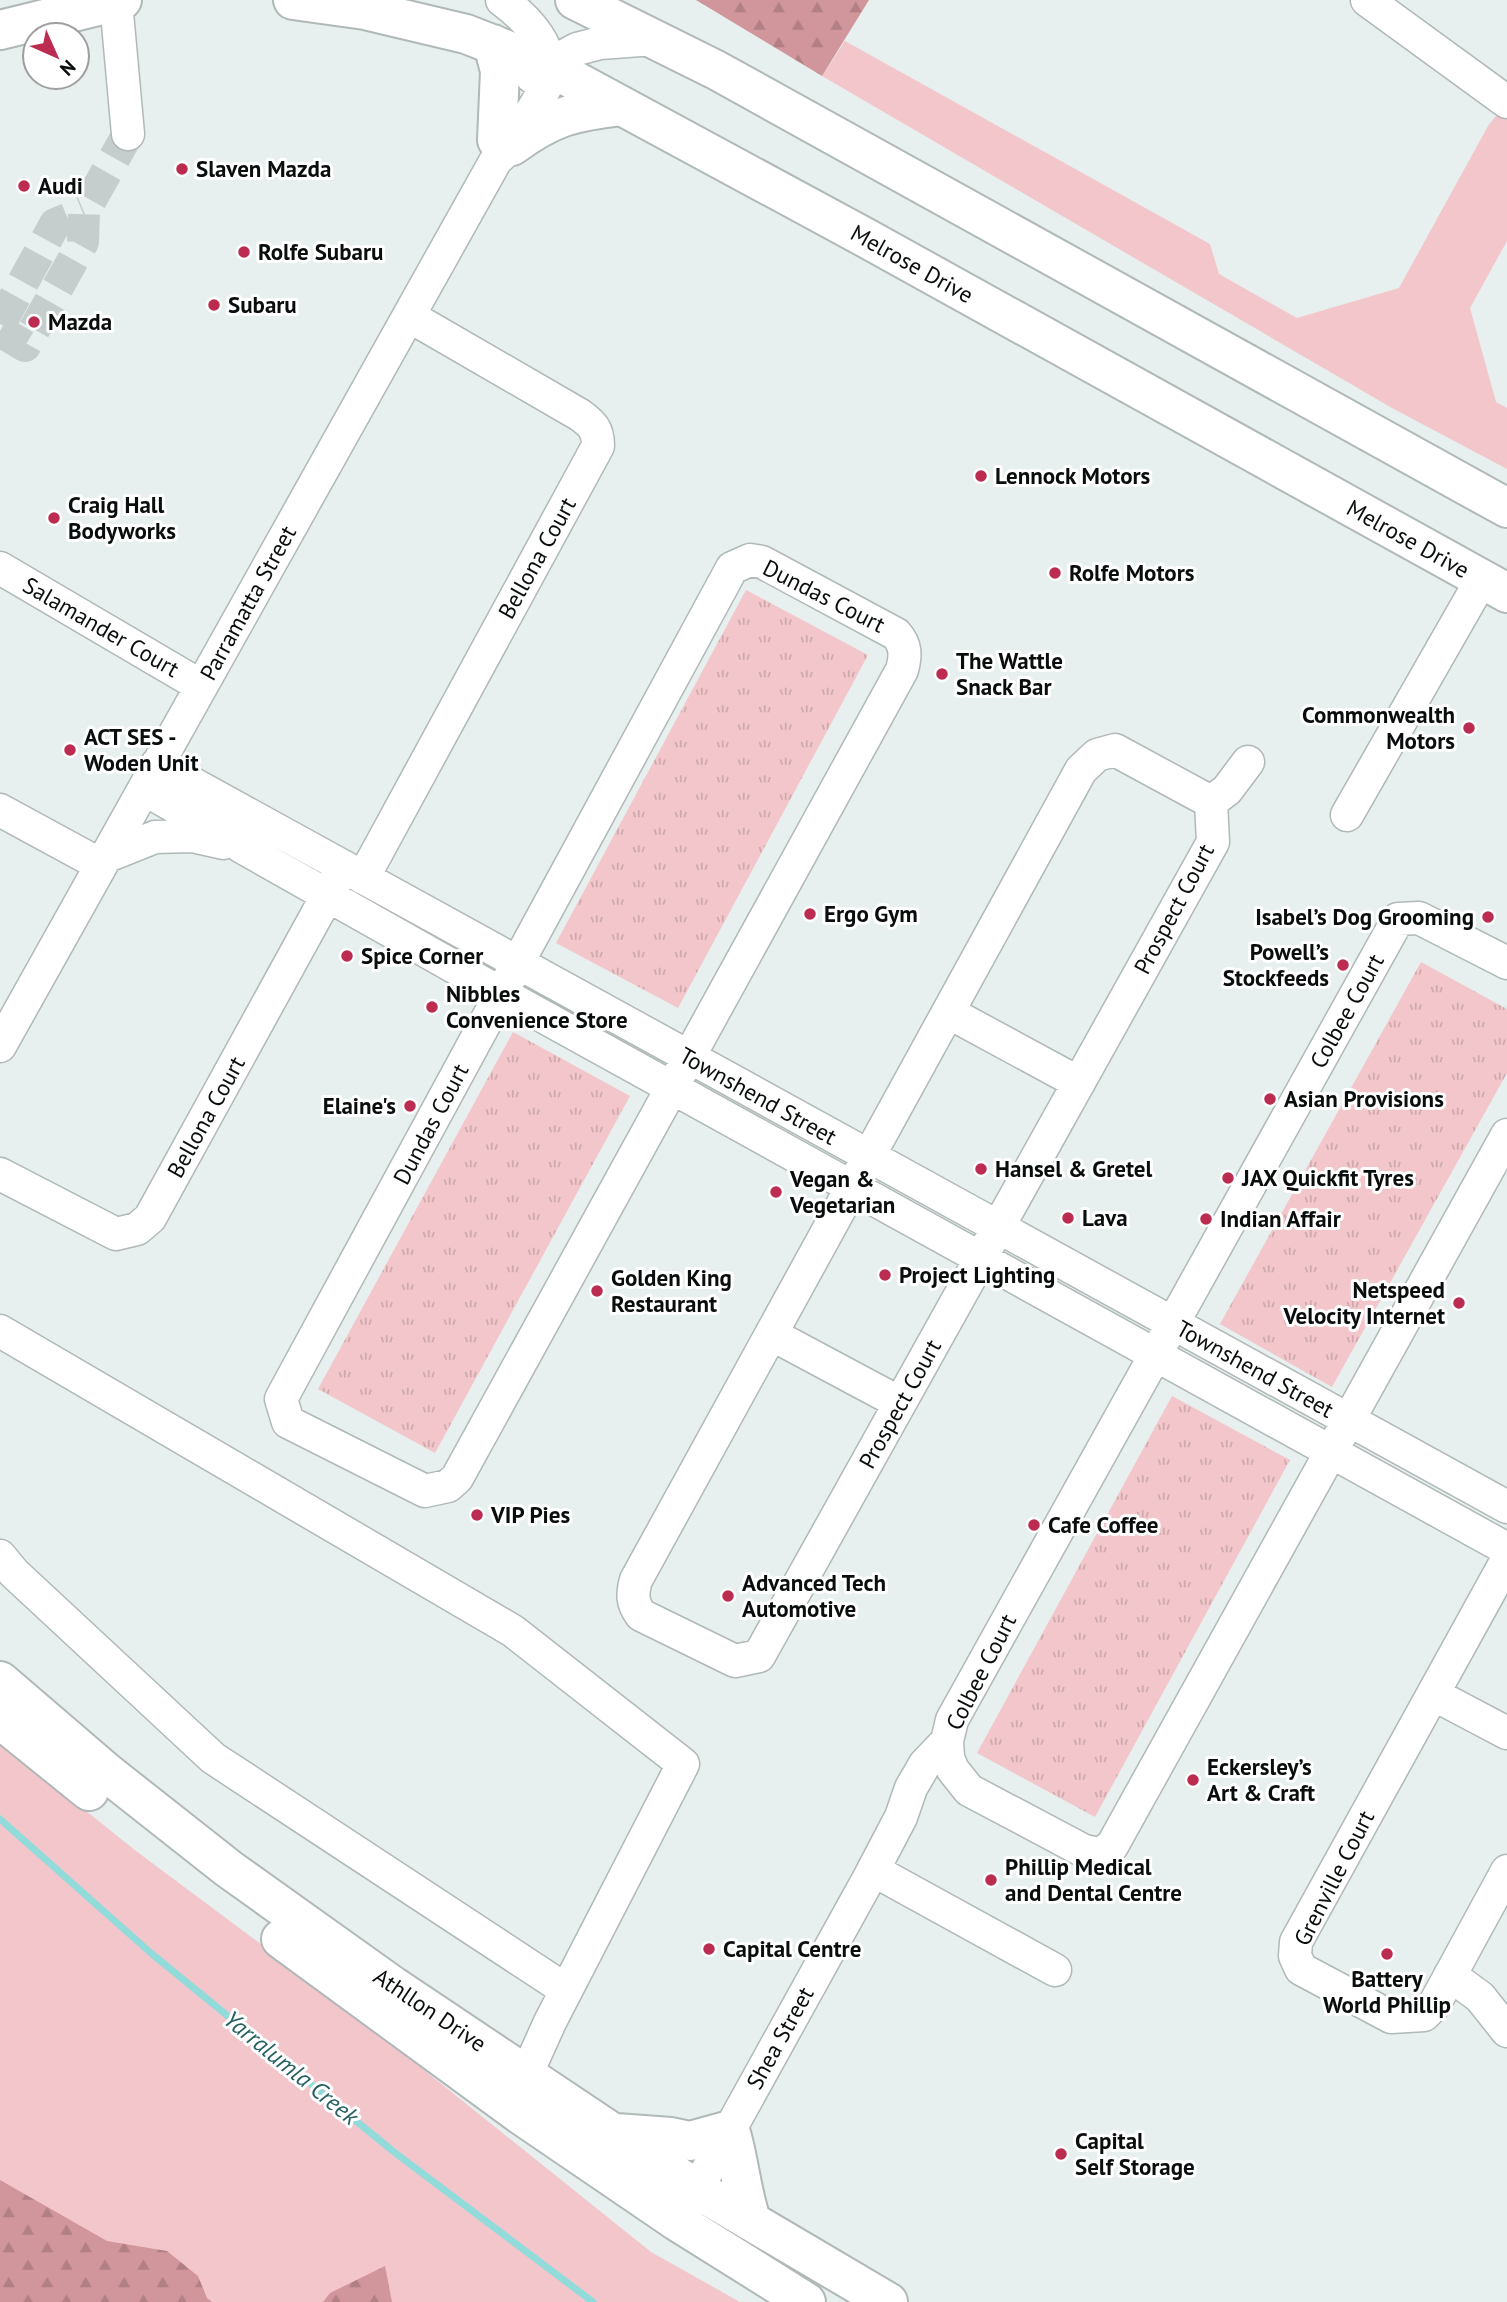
<svg xmlns="http://www.w3.org/2000/svg" width="1507" height="2302" viewBox="0 0 1507 2302" font-family="'PT Sans',sans-serif">
<defs>
<pattern id="forest-firs" width="22" height="20" patternUnits="userSpaceOnUse" patternTransform="scale(1.75)"><rect width="22" height="20" fill="#d1959c"/><path d="M5 1l3.5 6h-7zM16 11l3.5 6h-7z" fill="#b27f85"/></pattern>
<pattern id="park-tufts" width="24" height="20" patternUnits="userSpaceOnUse" patternTransform="scale(1.75)"><rect width="24" height="20" fill="#f2c6ca"/><path d="M3 7l-1-3M5 7V3M7 7l1-3M15 17l-1-3M17 17v-4M19 17l1-3" fill="none" stroke="#cea9ac"/></pattern>
</defs>
<rect width="100%" height="100%" fill="#e7f0ef"/>
<path fill="#f2c6ca" d="M 845,41 L 1210,244 L 1219,274 L 1297,318 L 1399,288 L 1488,126 L 1507,102 L 1507,241 L 1470,308 L 1496,402 L 1507,408 L 1507,469 L 1392,408 L 822,76 Z
M 0,1742 L 136,1851 L 353,2013 L 651,2252 L 740,2302 L 0,2302 Z"/>
<path fill="url(#forest-firs)" d="M 696,0 L 869,0 L 822,76 Z
M 0,2180 L 107,2241 L 167,2251 L 198,2276 L 207,2298 L 212,2302 L 0,2302 Z
M 385,2266 L 392,2302 L 323,2302 L 330,2293 Z"/>
<path fill="url(#park-tufts)" d="M 746,590 L 868,655 L 678,1008 L 556,943 Z
M 1421,962 L 1507,1009 L 1507,1073 L 1332,1387 L 1220,1324 Z
M 513,1032 L 630,1096 L 435,1453 L 318,1389 Z
M 1172,1396 L 1290,1460 L 1095,1817 L 977,1753 Z"/>
<g fill="none" stroke-linecap="round" stroke-linejoin="round">
<path stroke="#92dbdb" stroke-width="7" d="M 0,1819 L 152,1954 L 394,2152 L 593,2302"/>
<path stroke="#c6cecd" stroke-width="32" stroke-dasharray="32 16" stroke-linecap="butt" d="M 0,324 L 55,224 L 84,212
M 0,331 L 25,346 L 83,242 L 84,212 L 128,134"/>
<g stroke="#b0b8b8" stroke-width="35">
<path id="minor" d="M 1367,0 L 1507,102
M 116,2 L 128,134
M 532,77 L 534,72 L 577,49 L 600,43 L 654,39
M 750,560 L 762,562 L 896,634 C 906,645 906,655 902,670 L 457,1478 L 448,1486 L 425,1491 L 288,1422 L 281,1399 L 732,568 Z
M 0,568 L 201,686
M 1115,750 L 1211,802 L 1213,842 L 759,1656 L 735,1661 L 641,1615 C 632,1603 632,1594 636,1580 L 1081,770 L 1097,755 Z
M 157,764 L 1507,1507
M 144,789 L 223,834 L 242,847 L 488,986 L 1507,1549
M 1211,802 L 1227,790 L 1248,762
M 0,810 L 101,865
M 1347,815 L 1482,579
M 105,857 L 155,837 L 192,836 L 223,843
M 363,878 L 598,446 C 598,429 592,424 580,415 L 409,316
M 1507,963 L 1419,918 L 1398,919 L 952,1720 L 947,1741 L 948,1758 L 953,1770 L 969,1790 L 1084,1851 L 1100,1854 L 1112,1846 L 1507,1135
M 948,1012 L 1079,1083
M 0,1046 L 496,160 C 514,145 520,134 531,113 C 536,103 546,91 548,80 C 555,46 526,18 502,0
M 0,1174 L 116,1234 L 137,1229 L 150,1218 L 337,878
M 0,1331 L 513,1631 L 683,1764 L 550,2022 L 527,2073 L 523,2098
M 771,1334 L 900,1403
M 0,1556 L 14,1573 L 213,1758 L 566,1990
M 1507,1560 L 1296,1942 L 1295,1956 L 1301,1969 L 1391,2017 L 1424,2015 L 1434,2005 L 1507,1871
M 1433,1694 L 1507,1733
M 873,1870 L 1055,1970
M 1450,1975 L 1480,1997 L 1507,2031
M 686,2209 L 869,1878 L 901,1817 L 911,1788 L 925,1764 L 947,1741"/>
</g>
<g stroke="#b0b8b8" stroke-width="42">
<path id="major" d="M 293,0 L 365,10 L 466,34 L 548,66 L 866,238 L 1507,593
M 575,0 L 716,70 L 1507,508
M 0,30 L 122,0
M 493,44 L 500,71 L 497,140
M 512,146 C 551,117 574,111 622,106
M 0,1681 L 106,1772 L 229,1869 L 393,1986 L 698,2190 L 888,2302
M 0,1719 L 89,1791
M 281,1939 L 521,2115 L 678,2222 L 806,2302
M 616,2133 L 671,2137 L 690,2141 L 730,2130 C 739,2159 741,2190 751,2220"/>
</g>
<use href="#minor" stroke="#fff" stroke-width="32"/>
<use href="#major" stroke="#fff" stroke-width="38"/>
</g>
<g fill="#bc2b50" stroke="#fff" stroke-width="2.5">
<circle cx="182" cy="169" r="7"/>
<circle cx="24" cy="186" r="7"/>
<circle cx="244" cy="252" r="7"/>
<circle cx="214" cy="305" r="7"/>
<circle cx="34" cy="322" r="7"/>
<circle cx="981" cy="476" r="7"/>
<circle cx="54" cy="518" r="7"/>
<circle cx="1055" cy="573" r="7"/>
<circle cx="942" cy="674" r="7"/>
<circle cx="1469" cy="728" r="7"/>
<circle cx="70" cy="750" r="7"/>
<circle cx="810" cy="914" r="7"/>
<circle cx="1488" cy="917" r="7"/>
<circle cx="347" cy="956" r="7"/>
<circle cx="1343" cy="965" r="7"/>
<circle cx="432" cy="1007" r="7"/>
<circle cx="1270" cy="1099" r="7"/>
<circle cx="410" cy="1106" r="7"/>
<circle cx="981" cy="1169" r="7"/>
<circle cx="1228" cy="1178" r="7"/>
<circle cx="776" cy="1192" r="7"/>
<circle cx="1068" cy="1218" r="7"/>
<circle cx="1206" cy="1219" r="7"/>
<circle cx="885" cy="1275" r="7"/>
<circle cx="597" cy="1291" r="7"/>
<circle cx="1459" cy="1303" r="7"/>
<circle cx="477" cy="1515" r="7"/>
<circle cx="1034" cy="1525" r="7"/>
<circle cx="728" cy="1596" r="7"/>
<circle cx="1193" cy="1780" r="7"/>
<circle cx="991" cy="1880" r="7"/>
<circle cx="709" cy="1949" r="7"/>
<circle cx="1387" cy="1954" r="7"/>
<circle cx="1061" cy="2154" r="7"/>
</g>
<g text-anchor="middle" stroke-width="6" stroke-linejoin="round" paint-order="stroke">
<g font-size="23" font-weight="bold" fill="#0a0d0d" stroke="#fff" text-anchor="start">
<text x="196" y="177">Slaven Mazda</text>
<text x="38" y="194">Audi</text>
<text x="258" y="260">Rolfe Subaru</text>
<text x="228" y="313">Subaru</text>
<text x="48" y="330">Mazda</text>
<text x="995" y="484">Lennock Motors</text>
<text x="68" y="513">Craig Hall<tspan x="68" dy="26">Bodyworks</tspan></text>
<text x="1069" y="581">Rolfe Motors</text>
<text x="956" y="669">The Wattle<tspan x="956" dy="26">Snack Bar</tspan></text>
<text x="1455" y="723" text-anchor="end">Commonwealth<tspan x="1455" dy="26">Motors</tspan></text>
<text x="84" y="745">ACT SES -<tspan x="84" dy="26">Woden Unit</tspan></text>
<text x="824" y="922">Ergo Gym</text>
<text x="1474" y="925" text-anchor="end">Isabel’s Dog Grooming</text>
<text x="1329" y="960" text-anchor="end">Powell’s<tspan x="1329" dy="26">Stockfeeds</tspan></text>
<text x="361" y="964">Spice Corner</text>
<text x="446" y="1002">Nibbles<tspan x="446" dy="26">Convenience Store</tspan></text>
<text x="1284" y="1107">Asian Provisions</text>
<text x="396" y="1114" text-anchor="end">Elaine's</text>
<text x="995" y="1177">Hansel &amp; Gretel</text>
<text x="1242" y="1186">JAX Quickfit Tyres</text>
<text x="790" y="1187">Vegan &amp;<tspan x="790" dy="26">Vegetarian</tspan></text>
<text x="1082" y="1226">Lava</text>
<text x="1220" y="1227">Indian Affair</text>
<text x="899" y="1283">Project Lighting</text>
<text x="611" y="1286">Golden King<tspan x="611" dy="26">Restaurant</tspan></text>
<text x="1445" y="1298" text-anchor="end">Netspeed<tspan x="1445" dy="26">Velocity Internet</tspan></text>
<text x="491" y="1523">VIP Pies</text>
<text x="1048" y="1533">Cafe Coffee</text>
<text x="742" y="1591">Advanced Tech<tspan x="742" dy="26">Automotive</tspan></text>
<text x="1207" y="1775">Eckersley’s<tspan x="1207" dy="26">Art &amp; Craft</tspan></text>
<text x="1005" y="1875">Phillip Medical<tspan x="1005" dy="26">and Dental Centre</tspan></text>
<text x="723" y="1957">Capital Centre</text>
<text x="1387" y="1987" text-anchor="middle">Battery<tspan x="1387" dy="26">World Phillip</tspan></text>
<text x="1075" y="2149">Capital<tspan x="1075" dy="26">Self Storage</tspan></text>
</g>
<g font-size="23" fill="#0a0d0d" stroke="#fff">
<text transform="translate(912 264) rotate(29)" y="8">Melrose Drive</text>
<text transform="translate(1408 539) rotate(29)" y="8">Melrose Drive</text>
<text transform="translate(537 558) rotate(-61)" y="8">Bellona Court</text>
<text transform="translate(824 596) rotate(27)" y="8">Dundas Court</text>
<text transform="translate(248 603) rotate(-61)" y="8">Parramatta Street</text>
<text transform="translate(101 627) rotate(30)" y="8">Salamander Court</text>
<text transform="translate(1174 909) rotate(-62)" y="8">Prospect Court</text>
<text transform="translate(1347 1011) rotate(-61)" y="8">Colbee Court</text>
<text transform="translate(758 1096) rotate(29)" y="8">Townshend Street</text>
<text transform="translate(206 1117) rotate(-61)" y="8">Bellona Court</text>
<text transform="translate(431 1124) rotate(-62)" y="8">Dundas Court</text>
<text transform="translate(1255 1369) rotate(29)" y="8">Townshend Street</text>
<text transform="translate(900 1404) rotate(-61)" y="8">Prospect Court</text>
<text transform="translate(981 1672) rotate(-63)" y="8">Colbee Court</text>
<text transform="translate(1334 1878) rotate(-63)" y="8">Grenville Court</text>
<text transform="translate(430 2010) rotate(34)" y="8">Athllon Drive</text>
<text transform="translate(780 2038) rotate(-61)" y="8">Shea Street</text>
</g>
<g font-size="24" font-style="italic" fill="#246060" stroke="#fff">
<text transform="translate(291 2068) rotate(39)" y="8">Yarralumla Creek</text>
</g>
</g>
<g transform="translate(56 56) rotate(135)"><circle r="33" fill="#ffffff" stroke="#9d9e9e" stroke-width="2"/>
<path d="M0-5L12 26L0 18L-12 26Z" fill="#bc2b50"/>
<text y="-10" font-size="19" font-weight="bold" text-anchor="middle" fill="#0a0d0d">N</text>
</g>
</svg>
